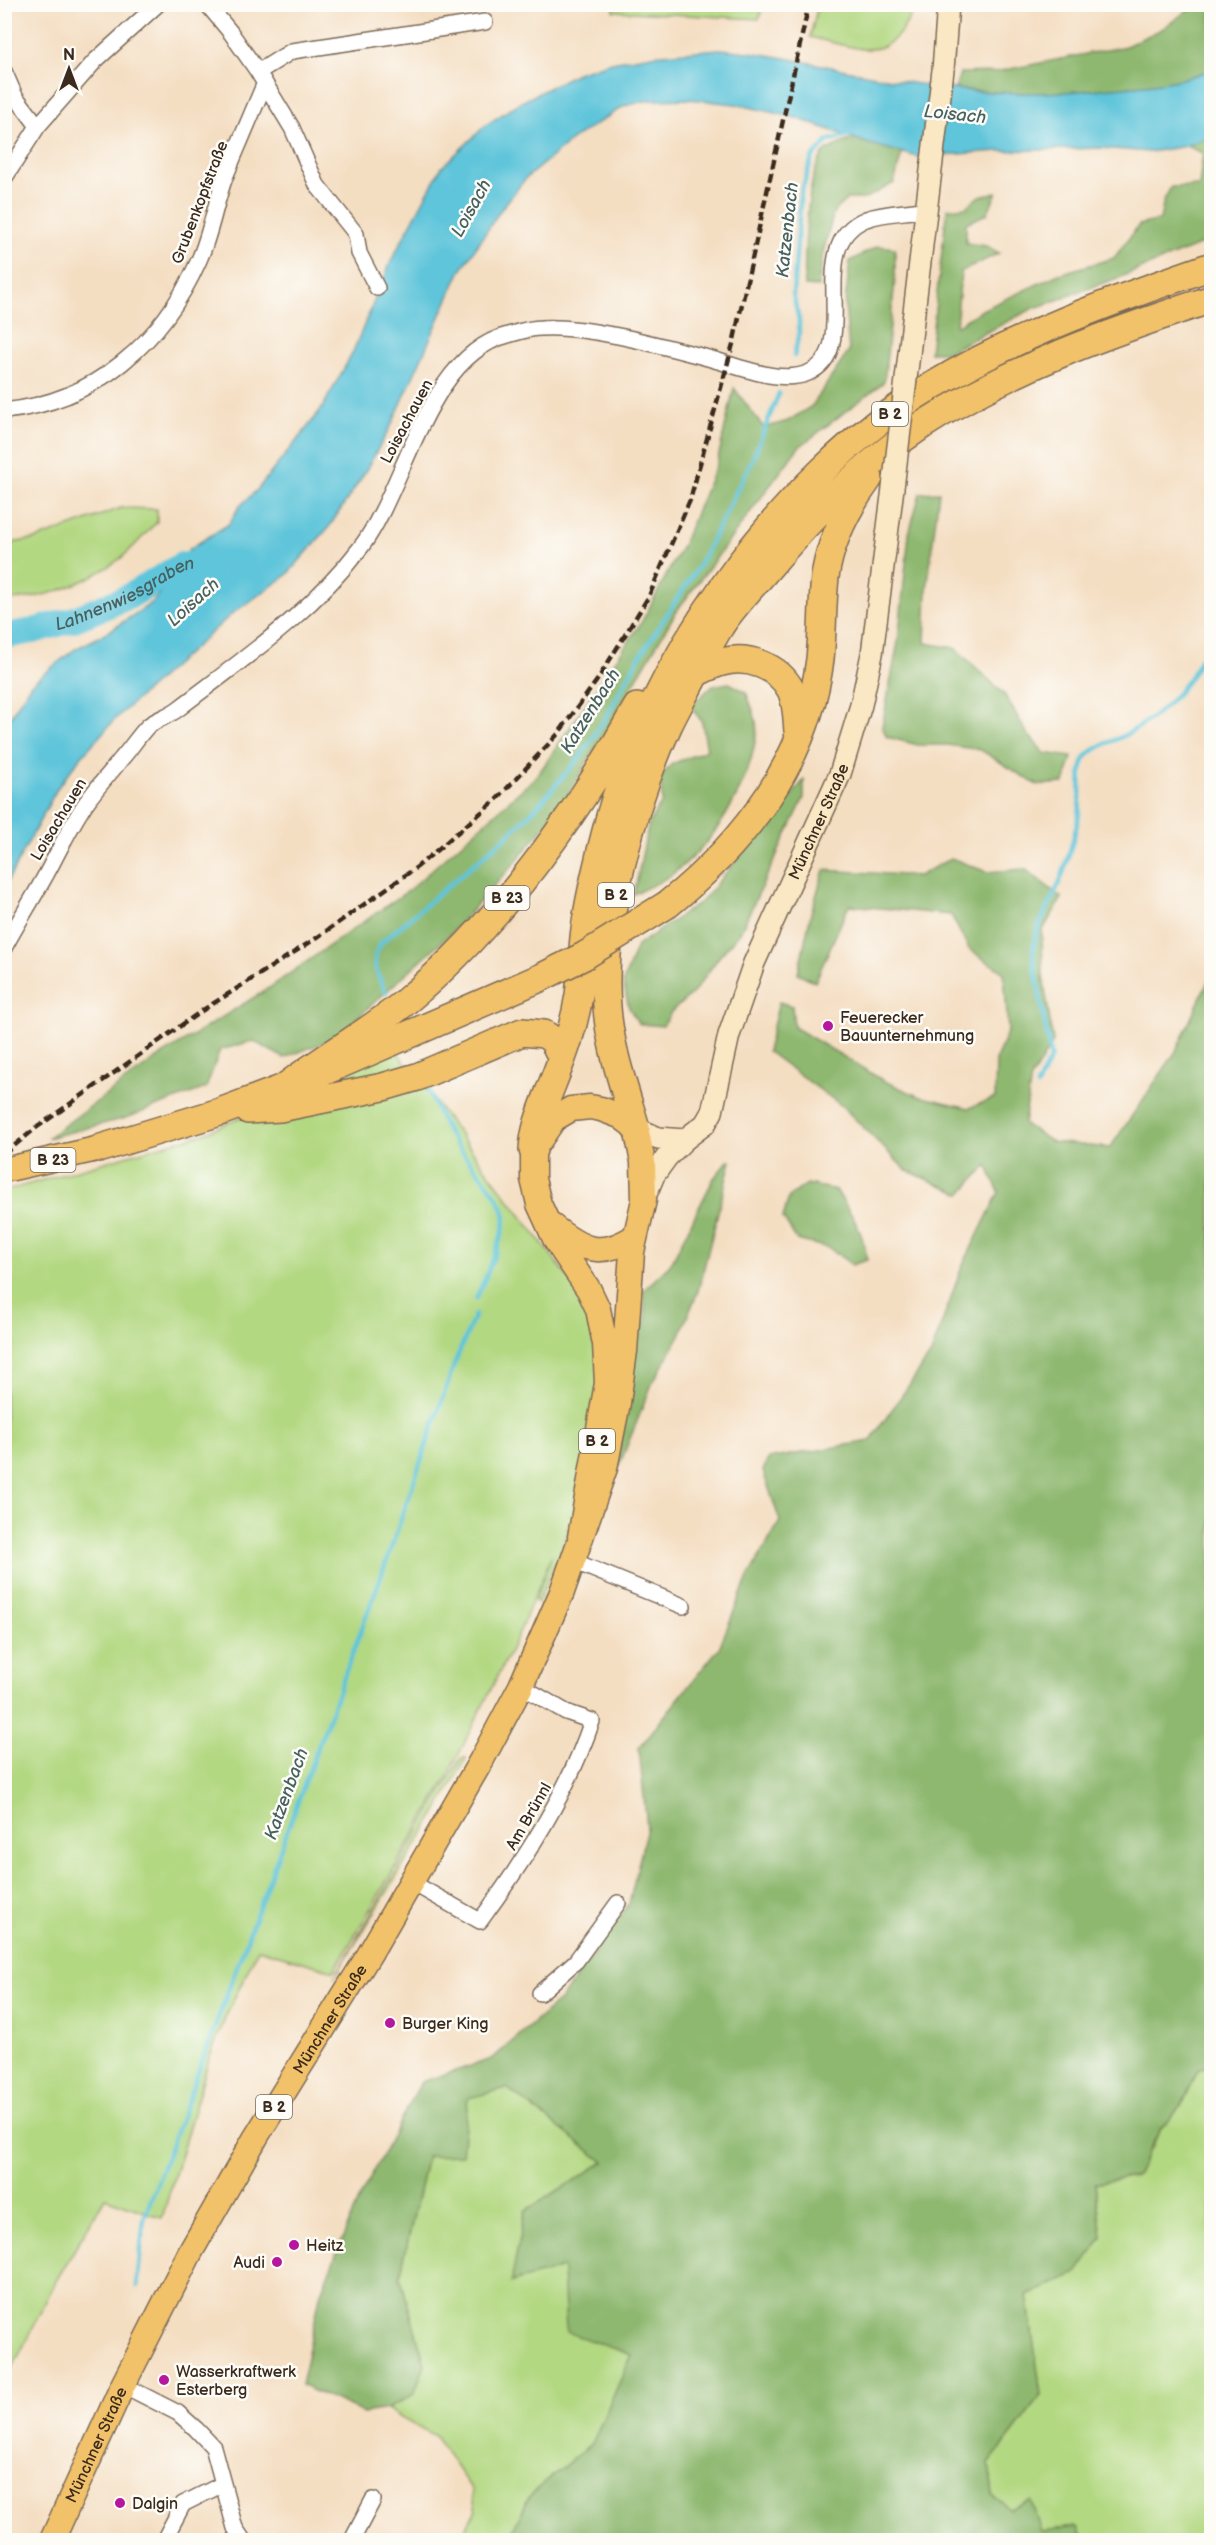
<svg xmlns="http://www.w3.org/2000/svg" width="1216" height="2545" viewBox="0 0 1216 2545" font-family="'Balsamiq Sans',sans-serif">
<rect width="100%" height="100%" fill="#fdfcf7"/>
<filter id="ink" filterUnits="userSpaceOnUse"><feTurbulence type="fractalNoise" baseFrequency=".0167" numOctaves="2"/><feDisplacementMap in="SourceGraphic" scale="12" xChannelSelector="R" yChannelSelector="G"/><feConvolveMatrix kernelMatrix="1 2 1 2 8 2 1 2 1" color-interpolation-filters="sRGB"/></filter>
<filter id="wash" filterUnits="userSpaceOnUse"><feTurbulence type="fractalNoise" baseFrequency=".008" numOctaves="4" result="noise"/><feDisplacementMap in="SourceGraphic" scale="24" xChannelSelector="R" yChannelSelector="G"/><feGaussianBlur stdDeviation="1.35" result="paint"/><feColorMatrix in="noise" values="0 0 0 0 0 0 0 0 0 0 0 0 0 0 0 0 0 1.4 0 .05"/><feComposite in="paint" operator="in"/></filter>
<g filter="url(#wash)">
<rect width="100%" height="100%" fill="#f4dec2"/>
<path fill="#b3d882" stroke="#778150" stroke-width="1.5" d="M 614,5 L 614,4 L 763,5 L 759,19 L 614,11 Z
M 818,5 L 818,4 L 915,5 C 891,67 863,49 810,37 Z
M 121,508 L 157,509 L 157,522 C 144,534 132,551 117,561 C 86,583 43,600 5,600 L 5,544 L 36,539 Z
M 385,1036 L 583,1297 L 602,1374 L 576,1512 L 567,1529 L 570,1528 L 538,1603 L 535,1600 L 552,1555 L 518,1635 L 446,1780 L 334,1971 L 258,1949 L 226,2016 L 209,2059 L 162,2218 L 105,2198 L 57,2279 L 5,2383 L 5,1191 L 202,1134 L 285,1099 Z
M 461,1758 L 466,1758 L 436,1813 L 334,1978 Z
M 1211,2064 L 1211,2540 L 1082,2540 L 1077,2527 L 1041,2531 L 1008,2509 L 993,2495 L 989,2464 L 1041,2395 L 1027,2296 L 1077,2272 L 1102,2237 L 1095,2183 L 1152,2148 L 1160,2129 L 1182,2105 L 1198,2070 Z
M 507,2088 L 604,2162 L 525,2211 L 512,2282 L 563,2267 L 632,2355 L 592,2443 L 531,2494 L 508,2540 L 458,2540 L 476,2512 L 472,2490 L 435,2436 L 387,2409 L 414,2394 L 425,2365 L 400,2276 L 427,2156 L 468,2098 Z"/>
<path fill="#8eb870" stroke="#647147" stroke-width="1.5" d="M 1195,5 L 1211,5 L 1212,69 L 1209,71 C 1193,75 1177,82 1161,84 C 1094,94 1022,96 955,89 L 960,73 L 995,72 L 1126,46 L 1162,29 Z
M 1211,136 L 1211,240 L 1123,276 L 1032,309 L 948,352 L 930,352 L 947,209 L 966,207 L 978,197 L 997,192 L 987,214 L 966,223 L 966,243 L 986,246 L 999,253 L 961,272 L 956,326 L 982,310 L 1059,274 L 1114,258 L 1139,225 L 1160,220 L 1164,200 L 1171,187 L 1199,186 L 1203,153 L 1186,146 Z
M 855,138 L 902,153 L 894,183 L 865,199 L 847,199 L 834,211 L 823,253 L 818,287 L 805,286 C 804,258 805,172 825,152 C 832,146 847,142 855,138 Z
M 878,246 L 895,248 L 895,280 L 884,382 L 798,448 L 676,612 L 560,808 L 513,865 L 451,933 L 335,1038 L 284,1058 L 253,1041 L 220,1050 L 206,1088 L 126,1118 L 47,1138 L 154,1060 L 269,988 L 409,890 L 537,776 L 641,623 L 683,544 L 717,463 L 734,388 L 764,428 L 788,421 L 812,406 L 849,351 L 845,305 L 850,261 Z
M 939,492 L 927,589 L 925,643 L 955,648 L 1004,694 L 1027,733 L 1044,753 L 1072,757 L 1064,783 L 1037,785 L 981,750 L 948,745 L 918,745 L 887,737 L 882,727 L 898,642 L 909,534 L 920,493 Z
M 729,683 L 746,692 C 751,706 759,721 756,736 C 748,789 714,844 671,875 C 660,883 646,888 634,894 L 649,822 L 662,802 L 661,776 L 672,764 L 707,750 L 702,722 L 691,706 L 712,686 Z
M 804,780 L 804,798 L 740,932 L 719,957 L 694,992 L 671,1012 L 663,1026 L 639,1024 L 629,1008 L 623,982 L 637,946 L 703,900 Z
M 951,858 L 987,872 L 1025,869 L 1062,898 L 1042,931 L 1043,975 L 1053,1042 L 1031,1078 L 1024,1124 L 1052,1142 L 1110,1148 L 1175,1053 L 1211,975 L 1211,2064 L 1198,2070 L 1182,2105 L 1160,2129 L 1136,2176 L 1095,2183 L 1102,2237 L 1077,2273 L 1027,2296 L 1041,2395 L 989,2464 L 993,2495 L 1009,2509 L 1031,2500 L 1041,2531 L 1077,2527 L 1082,2540 L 508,2540 L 531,2494 L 592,2443 L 632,2355 L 566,2332 L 563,2268 L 511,2282 L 525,2211 L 604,2162 L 507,2088 L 468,2098 L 462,2155 L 427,2156 L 400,2276 L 425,2365 L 414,2394 L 387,2409 L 363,2413 L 301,2385 L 321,2292 L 357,2203 L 421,2082 L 492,2059 L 561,1999 L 629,1904 L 647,1827 L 639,1748 L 719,1648 L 748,1577 L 780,1521 L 763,1471 L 768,1459 L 870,1441 L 931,1354 L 961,1269 L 999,1192 L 987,1165 L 961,1194 L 906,1170 L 842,1106 L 767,1051 L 779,1002 L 792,1006 L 794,1027 L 882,1080 L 918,1096 L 969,1108 L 995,1098 L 996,1060 L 1008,1030 L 1004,973 L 969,949 L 951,915 L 849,905 L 815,982 L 798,973 L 811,913 L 824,870 L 919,876 Z
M 728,1161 L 731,1161 L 698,1291 L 680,1335 L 652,1384 L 616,1473 L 636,1337 L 646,1319 L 643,1291 L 670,1265 L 714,1178 Z
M 807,1184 L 836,1190 C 851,1213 864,1232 867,1260 L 852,1265 L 829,1248 L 797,1240 L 783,1218 L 789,1197 Z"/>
<path fill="#5ec5da" stroke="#4c787c" stroke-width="1.5" d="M 720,49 C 787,55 852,73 918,84 C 981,95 1050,95 1113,88 C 1147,85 1180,83 1211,69 L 1211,136 L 1186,146 L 1150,152 L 1101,148 L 999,151 L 918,157 L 870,144 L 793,117 L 735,104 L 689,99 L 649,100 L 624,106 L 574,138 L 525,179 L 499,212 L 460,272 L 392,424 L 362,477 L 329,527 L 286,576 L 233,613 L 116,718 L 80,758 L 58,787 L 5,886 L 5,725 L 31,684 L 74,650 L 108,632 L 149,605 L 174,578 L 189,549 L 229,524 L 239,507 L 257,490 L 307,428 L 322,408 L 352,354 L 392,259 L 441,168 L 486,125 L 518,104 L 577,73 L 612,62 L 652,55 Z"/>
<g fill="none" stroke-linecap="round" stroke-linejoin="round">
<path stroke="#5ec5da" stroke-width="4.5" d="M 1212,232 L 1212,235
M 794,356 L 799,334 L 799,320 L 793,294 L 801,193 L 812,158 L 828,141 L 852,134
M 1212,442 L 1212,501
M 386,993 C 378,975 368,960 382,942 L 508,835 L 534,810 L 581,756 L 605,719 L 638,659 L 700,564 L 754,456 L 779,393
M 1037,1086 L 1051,1057 L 1033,957 C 1033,927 1050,907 1060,881 C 1068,862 1073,840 1078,820 C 1083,803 1076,770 1086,757 C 1096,745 1113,742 1125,735 C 1166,714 1197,677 1212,633
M 428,1089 C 436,1108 443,1126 455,1143 C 468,1162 505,1197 505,1220 C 504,1235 484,1282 476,1298
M 137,2286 L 144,2219 L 387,1560 L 455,1362 L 475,1315"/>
<path stroke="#5ec5da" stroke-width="26" id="s1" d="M 4,636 L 33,631 L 72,620 L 128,597 L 182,565 L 216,558"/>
</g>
</g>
<g filter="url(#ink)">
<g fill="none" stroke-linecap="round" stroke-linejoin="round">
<g stroke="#7c6957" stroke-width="18">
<path id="street" d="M 207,4 L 231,33 L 258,72 L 292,128 L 317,185 L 356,234 L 359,253 L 377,288
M 4,71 L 15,96 L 38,126
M 258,72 L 292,51 L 485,22
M 4,179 L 38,126 L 95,61 L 158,4
M 4,411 C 95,402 163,342 199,260 C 211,233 215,204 225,177 C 238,146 251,116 264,85
M 4,948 C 18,922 34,897 48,871 C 61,847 72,822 88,800 C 99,785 111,772 122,758 C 131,748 139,735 148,726 C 157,719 169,716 178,709 C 243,659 311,613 361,547 C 406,487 427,355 508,335 C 518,332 530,328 541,328 C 587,325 662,346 708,358 C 735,365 780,385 808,373 C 865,349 801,245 866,219 C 885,212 907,213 926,209
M 573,1561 L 683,1606
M 411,1882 L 480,1921 C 526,1858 567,1795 592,1721 L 566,1712 L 521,1686
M 540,1993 L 576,1961 L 618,1903
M 123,2385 L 178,2413 L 196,2429 L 213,2447 L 235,2528 L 243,2540
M 164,2540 L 183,2504 L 223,2484
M 352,2540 L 373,2500"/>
</g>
<g stroke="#7c6957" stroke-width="24">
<g id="secondary">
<path d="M 909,354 L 943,70 L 948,4"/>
<path d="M 636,1128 L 658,1138 L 684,1140"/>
<path id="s2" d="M 644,1199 L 654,1175 L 667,1157 L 684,1140 L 705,1124 L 712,1112 L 729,1035 L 754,963 L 840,774 L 861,705 L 872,654 L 894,480"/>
</g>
</g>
<g stroke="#7c6957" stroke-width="27">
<g id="primary">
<path d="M 4,1170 L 101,1148"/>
<path d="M 552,1226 C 581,1249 600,1259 634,1237"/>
<path id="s3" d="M 52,2540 L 123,2385 L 191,2251 L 256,2137 L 369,1955 L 481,1761 L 521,1686 L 562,1592 L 605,1468 L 618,1403 L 625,1351 L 632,1252 L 644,1200 L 643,1162 L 636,1128 L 620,1116 L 601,1109 L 590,1107 L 571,1109 L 554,1119 L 533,1150 L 533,1179 L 539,1204 L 556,1241 L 589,1290 L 598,1309 L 605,1344 L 607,1383 L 580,1537"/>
</g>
</g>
<g stroke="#7c6957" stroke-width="30">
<path id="highway" d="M 696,673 C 704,669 713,664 722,662 C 748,655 778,666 791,690 C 797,703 797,719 798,732
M 668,904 C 745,842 808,760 820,659 C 823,632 822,604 825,577 C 830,541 847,508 869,478
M 285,1087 C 324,1057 366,1034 404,1003 C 501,923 576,816 637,707
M 248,1110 L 280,1108 L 383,1087 L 417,1077 L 522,1032 L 544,1034 L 553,1040 L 562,1058
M 636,1128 C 624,1087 610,1049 607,1007 C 600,921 633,803 668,726 C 676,709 686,692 694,676 C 703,659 710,641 721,625 C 734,605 752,587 768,568 C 813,515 862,465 921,426 C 1010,368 1111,332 1212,299
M 101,1148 L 220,1112 L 297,1083 L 540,978
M 533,1150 C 534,1128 543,1108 551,1087 C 563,1057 574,1028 579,995 C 582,974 582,951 585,929 C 589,898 597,866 605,835 C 647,667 780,476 930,387 C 1017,335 1116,299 1212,266"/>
</g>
<use href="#street" stroke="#fff" stroke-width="15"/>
<use href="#secondary" stroke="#fae7c3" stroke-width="21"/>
<use href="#primary" stroke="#f2c26a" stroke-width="24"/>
<use href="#highway" stroke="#f2c26a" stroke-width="27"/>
<path stroke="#3b2a1e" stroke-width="4.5" stroke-dasharray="9 4.5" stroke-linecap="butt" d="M 4,1154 L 36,1128 L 203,1010 L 315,939 L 417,867 L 497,799 L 558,734 L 598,679 L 649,596 L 690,500 L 733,344 L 809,4"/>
<g stroke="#7c6957" stroke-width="24" stroke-linecap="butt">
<path id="secondary-bridge" d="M 894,480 L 909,354"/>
</g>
<g stroke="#7c6957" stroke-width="30" stroke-linecap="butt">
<path id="highway-bridge" d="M 540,978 L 584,956 L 668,904"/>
</g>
<use href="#secondary-bridge" stroke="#fae7c3" stroke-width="21"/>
<use href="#highway-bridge" stroke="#f2c26a" stroke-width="27"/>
</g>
</g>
<g fill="#b5179e" stroke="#fdfcf7" stroke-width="2">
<circle cx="828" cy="1026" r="6"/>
<circle cx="390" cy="2023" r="6"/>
<circle cx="294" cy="2245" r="6"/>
<circle cx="277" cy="2262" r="6"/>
<circle cx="164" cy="2380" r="6"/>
<circle cx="120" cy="2503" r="6"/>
</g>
<g text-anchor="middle" stroke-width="5" stroke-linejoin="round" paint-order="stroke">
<g fill="#fdfcf7" stroke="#75695f" stroke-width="1.5">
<rect x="872" y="402" width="36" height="24" rx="4.5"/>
<rect x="598" y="883" width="36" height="24" rx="4.5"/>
<rect x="484.5" y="886" width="45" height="24" rx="4.5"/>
<rect x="30.5" y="1148" width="45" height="24" rx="4.5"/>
<rect x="579" y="1429" width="36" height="24" rx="4.5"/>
<rect x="256" y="2095" width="36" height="24" rx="4.5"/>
</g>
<g font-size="15" font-weight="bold" fill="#3b2a1e">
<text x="890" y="419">B 2</text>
<text x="616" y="900">B 2</text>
<text x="507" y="903">B 23</text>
<text x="53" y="1165">B 23</text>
<text x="597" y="1446">B 2</text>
<text x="274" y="2112">B 2</text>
</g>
<g font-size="16" fill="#3b2a1e" stroke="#fdfcf7">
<text transform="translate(199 202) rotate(-69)" y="6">Grubenkopfstraße</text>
<text transform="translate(406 421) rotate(-62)" y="6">Loisachauen</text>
<text transform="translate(58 819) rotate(-59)" y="6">Loisachauen</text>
<text dy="6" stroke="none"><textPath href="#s2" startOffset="423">Münchner Straße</textPath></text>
<text transform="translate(528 1816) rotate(-60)" y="6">Am Brünnl</text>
<text dy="6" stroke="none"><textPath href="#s3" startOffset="591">Münchner Straße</textPath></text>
<text dy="6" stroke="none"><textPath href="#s3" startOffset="105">Münchner Straße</textPath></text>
</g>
<g font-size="16" fill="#3b2a1e" stroke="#fdfcf7" text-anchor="start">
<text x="840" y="1023">Feuerecker<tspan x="840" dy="18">Bauunternehmung</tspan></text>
<text x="402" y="2029">Burger King</text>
<text x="306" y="2251">Heitz</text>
<text x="265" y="2268" text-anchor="end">Audi</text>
<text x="176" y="2377">Wasserkraftwerk<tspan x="176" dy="18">Esterberg</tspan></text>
<text x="132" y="2509">Dalgin</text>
</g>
<g font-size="18" font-style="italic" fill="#476060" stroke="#fdfcf7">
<text transform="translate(955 114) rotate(6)" y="6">Loisach</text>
<text transform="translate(471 208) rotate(-61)" y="6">Loisach</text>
<text transform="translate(787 230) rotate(-84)" y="6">Katzenbach</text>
<text dy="6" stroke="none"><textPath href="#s1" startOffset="129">Lahnenwiesgraben</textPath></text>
<text transform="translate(193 602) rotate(-42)" y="6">Loisach</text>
<text transform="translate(590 711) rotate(-58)" y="6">Katzenbach</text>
<text transform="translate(286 1794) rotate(-70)" y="6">Katzenbach</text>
</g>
</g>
<rect width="1216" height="2545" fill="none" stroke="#fdfcf7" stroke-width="24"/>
<g transform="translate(69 69)" stroke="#fdfcf7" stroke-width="4.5" paint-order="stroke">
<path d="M0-4.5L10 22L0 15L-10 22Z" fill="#3b2a1e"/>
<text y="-9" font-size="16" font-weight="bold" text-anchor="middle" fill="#3b2a1e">N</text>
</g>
</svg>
